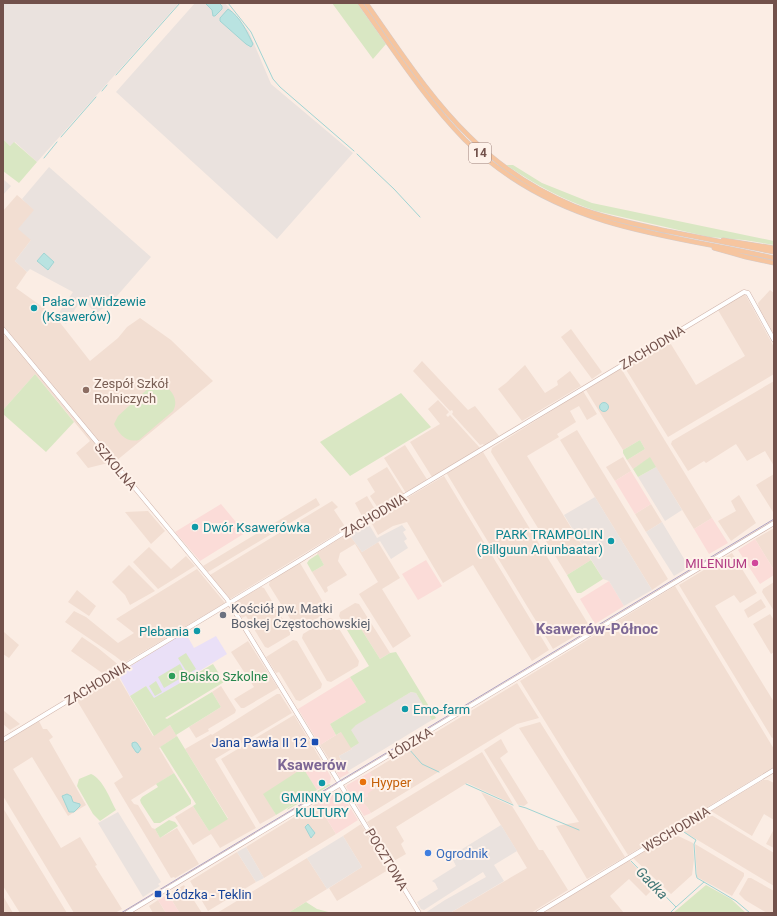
<svg xmlns="http://www.w3.org/2000/svg" width="777" height="916" viewBox="0 0 777 916" font-family="Roboto,sans-serif">
<rect width="100%" height="100%" fill="#fbede4"/>
<path fill="#f2ded2" d="M 17,195 L 35,210 L 31,240 L 15,261 L 27,272 L 16,288 L 48,311 L 58,320 L 90,361 L 118,338 L 127,327 L 140,318 L 171,340 L 213,381 L 116,461 L 88,468 L 76,453 L 90,441 L 35,374 L 3,410 L 3,337 L 9,332 L 3,325 L 3,211 Z
M 770,290 L 774,293 L 774,336 L 759,309 L 758,303 Z
M 744,294 L 745,294 L 774,347 L 774,374 L 668,437 L 625,368 L 626,365 L 669,341 L 696,385 L 745,356 L 718,310 Z
M 571,329 L 602,372 L 592,379 L 561,337 Z
M 422,361 L 468,410 L 475,406 L 499,436 L 484,445 L 483,444 L 480,445 L 452,414 L 453,412 L 452,410 L 450,411 L 413,371 Z
M 525,365 L 545,393 L 558,385 L 557,381 L 570,371 L 581,386 L 522,421 L 498,389 L 506,383 Z
M 620,369 L 622,370 L 712,518 L 694,529 L 650,458 L 633,469 L 627,460 L 645,449 L 640,440 L 623,450 L 586,390 Z
M 774,381 L 774,466 L 765,451 L 747,461 L 736,444 L 706,463 L 704,461 L 688,471 L 671,444 L 672,441 Z
M 583,391 L 597,414 L 587,420 L 579,406 L 570,411 L 576,422 L 557,434 L 559,437 L 527,456 L 591,560 L 567,575 L 491,452 L 492,448 Z
M 438,400 L 449,412 L 446,415 L 448,417 L 450,415 L 480,448 L 432,477 L 410,442 L 440,424 L 428,409 Z
M 577,430 L 668,579 L 652,590 L 560,440 Z
M 405,445 L 428,481 L 406,493 L 384,458 Z
M 483,452 L 590,627 L 553,649 L 447,474 L 447,473 Z
M 623,457 L 631,471 L 615,481 L 606,467 Z
M 387,467 L 404,494 L 378,508 L 370,496 L 375,492 L 367,479 Z
M 774,474 L 774,512 L 773,512 L 756,485 Z
M 444,476 L 549,650 L 532,661 L 473,565 L 443,583 L 407,522 L 393,526 L 378,535 L 370,520 Z
M 739,495 L 756,523 L 731,541 L 718,521 L 736,511 L 731,501 Z
M 367,496 L 376,511 L 363,518 L 355,503 Z
M 316,498 L 320,505 L 208,572 L 203,566 Z
M 332,501 L 338,507 L 334,510 L 346,528 L 230,599 L 210,575 Z
M 651,504 L 662,522 L 646,532 L 635,514 Z
M 148,511 L 165,531 L 151,544 L 125,512 Z
M 774,528 L 774,570 L 755,539 Z
M 348,533 L 362,552 L 378,542 L 400,578 L 382,589 L 411,636 L 393,648 L 359,594 L 378,582 L 355,544 L 340,553 L 338,561 L 347,575 L 327,587 L 328,591 L 325,593 L 312,572 L 324,565 L 317,553 Z
M 149,547 L 171,569 L 186,556 L 195,566 L 158,589 L 133,562 Z
M 732,553 L 757,593 L 740,603 L 734,595 L 715,606 L 774,702 L 774,737 L 772,738 L 679,585 Z
M 300,563 L 327,609 L 326,613 L 299,629 L 296,628 L 269,585 L 270,581 Z
M 129,565 L 155,591 L 130,605 L 125,595 L 112,582 Z
M 197,569 L 225,603 L 124,663 L 115,656 L 65,622 L 74,611 L 86,617 L 118,643 L 134,633 L 116,619 Z
M 774,582 L 774,611 L 762,592 L 763,589 Z
M 675,586 L 774,749 L 774,767 L 628,855 L 520,681 Z
M 261,587 L 264,588 L 290,631 L 290,635 L 268,648 L 265,647 L 246,616 L 242,618 L 233,603 Z
M 77,590 L 96,606 L 89,616 L 68,602 Z
M 761,599 L 766,607 L 748,618 L 744,610 Z
M 355,603 L 359,604 L 390,653 L 380,659 L 358,624 L 347,630 L 339,616 L 340,612 Z
M 770,614 L 774,620 L 774,652 L 771,654 L 753,624 Z
M 329,618 L 333,619 L 359,661 L 358,666 L 331,682 L 327,681 L 302,638 L 303,634 Z
M 4,632 L 19,645 L 9,658 L 3,654 Z
M 82,637 L 98,648 L 120,666 L 105,675 L 71,651 Z
M 293,640 L 297,641 L 322,684 L 321,688 L 300,701 L 296,700 L 279,672 L 276,673 L 266,657 Z
M 248,641 L 278,688 L 244,708 L 241,708 L 234,699 L 254,687 L 231,652 Z
M 117,675 L 153,736 L 170,725 L 177,736 L 159,748 L 174,773 L 131,800 L 134,804 L 138,805 L 152,828 L 155,829 L 160,838 L 177,828 L 199,864 L 175,878 L 174,877 L 171,878 L 114,783 L 123,777 L 76,699 Z
M 517,683 L 539,718 L 517,724 L 371,813 L 367,807 L 362,804 L 361,800 L 368,796 L 368,793 L 371,788 L 367,781 L 370,772 Z
M 221,686 L 236,710 L 235,713 L 208,729 L 209,731 L 196,738 L 189,727 L 221,707 L 212,692 Z
M 277,694 L 280,694 L 292,713 L 215,759 L 256,828 L 220,848 L 211,834 L 193,845 L 175,817 L 193,806 L 209,831 L 228,818 L 185,749 L 211,734 L 212,735 Z
M 3,710 L 20,724 L 10,730 L 3,724 Z
M 294,715 L 321,760 L 304,770 L 303,769 L 264,794 L 276,815 L 260,824 L 221,759 Z
M 39,721 L 43,729 L 47,729 L 53,737 L 49,740 L 86,805 L 68,816 L 32,757 L 13,769 L 61,848 L 80,837 L 97,865 L 95,866 L 122,909 L 115,913 L 74,913 L 3,796 L 3,743 Z
M 540,722 L 625,857 L 587,879 L 556,826 L 579,822 L 519,728 Z
M 349,727 L 359,743 L 351,748 L 352,749 L 339,756 L 342,762 L 334,767 L 320,745 Z
M 501,739 L 508,752 L 500,758 L 528,803 L 524,806 L 518,805 L 484,750 Z
M 482,752 L 513,804 L 467,783 L 396,827 L 404,841 L 401,844 L 406,854 L 392,862 L 367,822 Z
M 763,780 L 768,780 L 774,783 L 774,820 L 764,814 L 752,836 L 711,811 Z
M 481,792 L 512,806 L 539,850 L 543,850 L 568,890 L 531,913 L 450,913 L 527,868 Z
M 317,803 L 336,834 L 264,878 L 246,847 Z
M 3,808 L 67,913 L 20,913 L 3,886 Z
M 708,813 L 774,853 L 774,886 L 681,830 Z
M 361,824 L 388,870 L 337,901 L 329,888 L 362,867 L 343,836 Z
M 774,829 L 774,848 L 766,844 Z
M 674,834 L 693,843 L 694,860 L 692,875 L 671,894 L 633,858 Z
M 695,844 L 744,873 L 744,876 L 732,896 L 697,877 Z
M 237,852 L 256,882 L 208,911 L 190,881 Z
M 307,858 L 327,889 L 288,913 L 217,913 Z
M 629,860 L 655,887 L 646,896 L 629,879 L 610,896 L 624,913 L 543,913 Z
M 748,878 L 751,878 L 774,891 L 774,913 L 767,913 L 745,900 L 739,894 Z
M 184,885 L 202,913 L 178,913 L 179,912 L 168,894 Z
M 3,896 L 13,913 L 3,913 Z
M 158,900 L 166,913 L 153,913 L 149,906 Z"/>
<path fill="#fbdcd8" d="M 631,471 L 651,504 L 635,514 L 615,481 Z
M 221,504 L 245,533 L 200,561 L 175,532 Z
M 712,518 L 728,543 L 709,554 L 694,529 Z
M 755,539 L 774,570 L 774,575 L 760,584 L 738,550 Z
M 426,560 L 442,586 L 418,600 L 402,574 Z
M 609,581 L 624,606 L 595,624 L 580,599 Z
M 350,677 L 366,702 L 330,724 L 336,735 L 320,745 L 298,709 Z
M 321,760 L 331,777 L 330,783 L 317,790 L 304,770 Z
M 342,762 L 349,773 L 340,778 L 334,767 Z
M 370,772 L 372,775 L 367,781 L 371,788 L 373,785 L 376,788 L 368,793 L 368,796 L 361,800 L 362,804 L 365,804 L 371,813 L 364,816 L 346,787 L 347,785 Z
M 340,791 L 358,820 L 336,834 L 317,803 Z
M 168,894 L 179,912 L 166,913 L 158,900 Z"/>
<path fill="#eae2de" d="M 3,3 L 179,3 L 37,162 L 15,142 L 10,146 L 3,139 Z
M 195,3 L 225,3 L 249,32 L 271,84 L 353,153 L 277,239 L 116,92 Z
M 49,167 L 151,257 L 116,297 L 96,314 L 82,298 L 66,324 L 56,317 L 73,292 L 30,269 L 27,272 L 15,261 L 31,240 L 18,229 L 34,210 L 22,199 Z
M 3,179 L 11,186 L 3,195 Z
M 656,467 L 682,510 L 665,521 L 638,477 Z
M 595,497 L 652,590 L 624,606 L 609,581 L 603,579 L 564,515 Z
M 367,521 L 377,538 L 402,525 L 406,530 L 403,532 L 407,539 L 404,541 L 408,548 L 391,559 L 380,541 L 362,552 L 348,533 Z
M 662,522 L 689,567 L 674,576 L 646,532 Z
M 411,692 L 416,693 L 432,720 L 348,771 L 339,756 L 352,749 L 351,748 L 359,743 L 350,730 L 355,725 Z
M 118,812 L 161,882 L 158,884 L 160,886 L 143,897 L 98,823 Z
M 501,825 L 517,851 L 494,865 L 504,881 L 450,913 L 425,913 L 445,900 L 486,877 L 483,872 L 424,910 L 421,909 L 417,902 L 438,889 L 435,883 L 432,881 L 456,866 L 451,856 Z
M 343,836 L 362,867 L 327,889 L 307,858 Z
M 246,847 L 264,878 L 256,882 L 237,852 Z"/>
<path fill="#eae0f7" d="M 185,632 L 194,648 L 216,636 L 227,654 L 154,699 L 146,686 L 130,696 L 118,674 Z"/>
<path fill="#d9e7c3" d="M 332,3 L 357,3 L 386,44 L 373,59 Z
M 361,3 L 364,3 L 428,91 L 426,92 Z
M 3,139 L 10,146 L 14,142 L 37,162 L 19,183 L 3,171 Z
M 506,165 L 513,165 L 542,183 L 592,203 L 774,241 L 774,245 L 744,240 L 709,237 L 596,211 C 563,200 534,184 506,165 Z
M 35,374 L 74,422 L 46,452 L 3,414 L 3,410 Z
M 157,382 C 170,387 180,398 173,411 L 139,440 C 126,443 119,434 114,424 L 118,416 L 152,385 Z
M 401,393 L 431,427 L 350,476 L 320,442 Z
M 640,440 L 645,449 L 627,460 L 623,453 L 623,450 Z
M 650,457 L 656,467 L 638,477 L 633,469 Z
M 318,554 L 324,565 L 312,572 L 307,563 L 309,560 Z
M 591,560 L 603,579 L 581,593 L 577,593 L 567,575 Z
M 358,624 L 380,659 L 390,653 L 396,652 L 436,718 L 432,720 L 416,693 L 411,692 L 356,725 L 351,730 L 359,743 L 351,748 L 341,732 L 336,735 L 330,724 L 366,702 L 350,677 L 369,666 L 347,630 Z
M 186,653 L 196,669 L 188,674 L 178,658 Z
M 180,664 L 186,675 L 164,688 L 158,677 Z
M 213,664 L 224,682 L 165,718 L 167,719 L 212,692 L 221,707 L 176,735 L 170,725 L 154,736 L 130,696 L 146,686 L 154,698 Z
M 156,681 L 162,692 L 155,696 L 149,686 Z
M 177,736 L 228,819 L 209,831 L 193,806 L 196,804 L 160,747 Z
M 303,768 L 317,790 L 276,815 L 263,794 Z
M 174,773 L 191,800 L 191,804 L 160,823 L 154,823 L 141,803 L 140,800 L 142,797 L 158,787 L 156,784 Z
M 91,774 C 103,779 110,799 116,810 L 100,821 L 93,814 L 77,786 L 79,779 Z
M 329,784 L 331,785 L 287,810 L 288,808 Z
M 169,820 L 175,822 L 178,826 L 160,838 L 155,829 Z
M 706,885 L 731,899 L 746,913 L 673,913 Z
M 306,902 L 317,909 L 332,913 L 288,913 Z"/>
<path fill="#b9e3e1" stroke="#a0d4d3" d="M 205,3 L 219,3 L 222,6 L 222,9 L 215,16 L 213,16 L 212,10 Z
M 228,9 C 240,16 247,32 253,44 L 251,47 L 246,44 L 220,21 L 220,18 Z
M 44,253 L 54,262 L 48,270 L 37,261 Z
M599.5 407a4.5 4.5 0 1 1 9 0a4.5 4.5 0 1 1-9 0Z
M 135,742 L 137,743 L 141,749 L 138,753 L 136,752 L 132,746 L 132,743 Z
M 67,794 L 71,796 L 73,802 L 80,804 L 80,806 L 74,812 L 69,812 L 62,796 Z
M 308,824 L 315,833 L 311,838 L 305,827 Z"/>
<g fill="none" stroke-linecap="round" stroke-linejoin="round">
<path stroke="#a0d4d3" stroke-width="1" d="M 228,3 L 251,32 L 273,79 L 280,87 L 354,151
M 116,75 L 180,3
M 102,91 L 107,85
M 61,137 L 96,97
M 357,154 L 394,189 L 420,217
M 44,158 L 57,142
M 409,749 L 422,764 L 439,772
M 466,784 L 513,805
M 519,806 L 526,808 L 579,830
M 681,830 L 696,840 L 694,844 L 696,874 L 697,878 L 704,882
M 631,861 L 676,907 L 704,882 L 736,901 L 750,913
M 670,913 L 676,907"/>
<g stroke="#d0b4ab" stroke-width="5">
<path id="secondary" d="M 3,329 L 227,599 L 419,913
M 3,740 L 302,559 L 366,519 L 744,292 L 748,293 L 774,340
M 127,913 L 774,523
M 538,913 L 774,770"/>
</g>
<g stroke="#d5cbc9" stroke-width="5">
<path id="primary" d="M 360,3 C 393,49 425,99 465,140 C 504,178 553,205 605,221 C 660,238 718,245 774,258
M 366,3 C 398,48 429,97 469,136 C 499,166 535,190 574,206 C 604,218 636,224 667,231 C 703,238 739,245 774,252
M 723,240 L 774,248
M 714,248 L 746,257 L 774,263"/>
</g>
<use href="#secondary" stroke="#fff" stroke-width="4"/>
<use href="#primary" stroke="#f6c59f" stroke-width="4"/>
<path stroke="#aea3c3" stroke-width="1" d="M 121,913 L 774,519"/>
</g>
<g fill="#0f9aa8" stroke="#fef2ea" stroke-width="1.5">
<circle cx="34" cy="308" r="4"/>
<circle cx="195" cy="527" r="4"/>
<circle cx="611" cy="541" r="4"/>
<circle cx="197" cy="631" r="4"/>
<circle cx="405" cy="709" r="4"/>
<circle cx="322" cy="783" r="4"/>
</g>
<circle fill="#8d6e63" stroke="#fef2ea" stroke-width="1.5" cx="86" cy="390" r="4"/>
<circle fill="#d1479c" stroke="#fef2ea" stroke-width="1.5" cx="755" cy="563" r="4"/>
<circle fill="#6b7280" stroke="#fef2ea" stroke-width="1.5" cx="223" cy="615" r="4"/>
<circle fill="#2e9e5b" stroke="#fef2ea" stroke-width="1.5" cx="172" cy="676" r="4"/>
<g fill="#1a4fb4" stroke="#fef2ea" stroke-width="1.5">
<rect x="311" y="738" width="8" height="8" rx="2"/>
<rect x="154" y="890" width="8" height="8" rx="2"/>
</g>
<circle fill="#e8710a" stroke="#fef2ea" stroke-width="1.5" cx="363" cy="782" r="4"/>
<circle fill="#3f7fe0" stroke="#fef2ea" stroke-width="1.5" cx="428" cy="853" r="4"/>
<g text-anchor="middle" stroke-width="4" stroke-linejoin="round" paint-order="stroke">
<rect fill="#fef2ea" stroke="#9c817b" stroke-width="1" x="469" y="143" width="22" height="20" rx="3"/>
<g font-size="12" font-weight="bold" fill="#72514b">
<text x="480" y="157">14</text>
</g>
<g font-size="13" fill="#0d838f" stroke="#fef2ea" text-anchor="start">
<text x="42" y="306">Pałac w Widzewie<tspan x="42" dy="15">(Ksawerów)</tspan></text>
<text x="203" y="532">Dwór Ksawerówka</text>
<text x="603" y="539" text-anchor="end">PARK TRAMPOLIN<tspan x="603" dy="15">(Billguun Ariunbaatar)</tspan></text>
<text x="189" y="636" text-anchor="end">Plebania</text>
<text x="413" y="714">Emo-farm</text>
<text x="322" y="802" text-anchor="middle">GMINNY DOM<tspan x="322" dy="15">KULTURY</tspan></text>
</g>
<g font-size="13" fill="#72514b" stroke="#fef2ea">
<text transform="translate(652 347) rotate(-31)" y="5">ZACHODNIA</text>
<text transform="translate(116 466) rotate(50)" y="5">SZKOLNA</text>
<text transform="translate(374 515) rotate(-31)" y="5">ZACHODNIA</text>
<text transform="translate(97 683) rotate(-31)" y="5">ZACHODNIA</text>
<text transform="translate(410 743) rotate(-31)" y="5">ŁÓDZKA</text>
<text transform="translate(676 829) rotate(-31)" y="5">WSCHODNIA</text>
<text transform="translate(387 859) rotate(59)" y="5">POCZTOWA</text>
</g>
<g font-size="13" fill="#785e54" stroke="#fef2ea" text-anchor="start">
<text x="94" y="388">Zespół Szkół<tspan x="94" dy="15">Rolniczych</tspan></text>
</g>
<g font-size="13" fill="#b23c85" stroke="#fef2ea" text-anchor="end">
<text x="747" y="568">MILENIUM</text>
</g>
<g font-size="13" fill="#5b616d" stroke="#fef2ea" text-anchor="start">
<text x="231" y="613">Kościół pw. Matki<tspan x="231" dy="15">Boskej Częstochowskiej</tspan></text>
</g>
<g font-size="13" fill="#27864d" stroke="#fef2ea" text-anchor="start">
<text x="180" y="681">Boisko Szkolne</text>
</g>
<g font-size="13" fill="#164399" stroke="#fef2ea" text-anchor="end">
<text x="307" y="747">Jana Pawła II 12</text>
<text x="166" y="899" text-anchor="start">Łódzka - Teklin</text>
</g>
<g font-size="13" fill="#c56008" stroke="#fef2ea" text-anchor="start">
<text x="371" y="787">Hyyper</text>
</g>
<g font-size="13" fill="#366cbe" stroke="#fef2ea" text-anchor="start">
<text x="436" y="858">Ogrodnik</text>
</g>
<g font-size="14" font-style="italic" fill="#407676" stroke="#fef2ea">
<text transform="translate(652 883) rotate(46)" y="5">Gadka</text>
</g>
<g font-size="15" font-weight="bold" fill="#7c6795" stroke="#fef2ea">
<text x="597" y="634">Ksawerów-Północ</text>
<text x="312" y="770">Ksawerów</text>
</g>
</g>
<rect width="777" height="916" fill="none" stroke="#72514b" stroke-width="8"/>
</svg>
